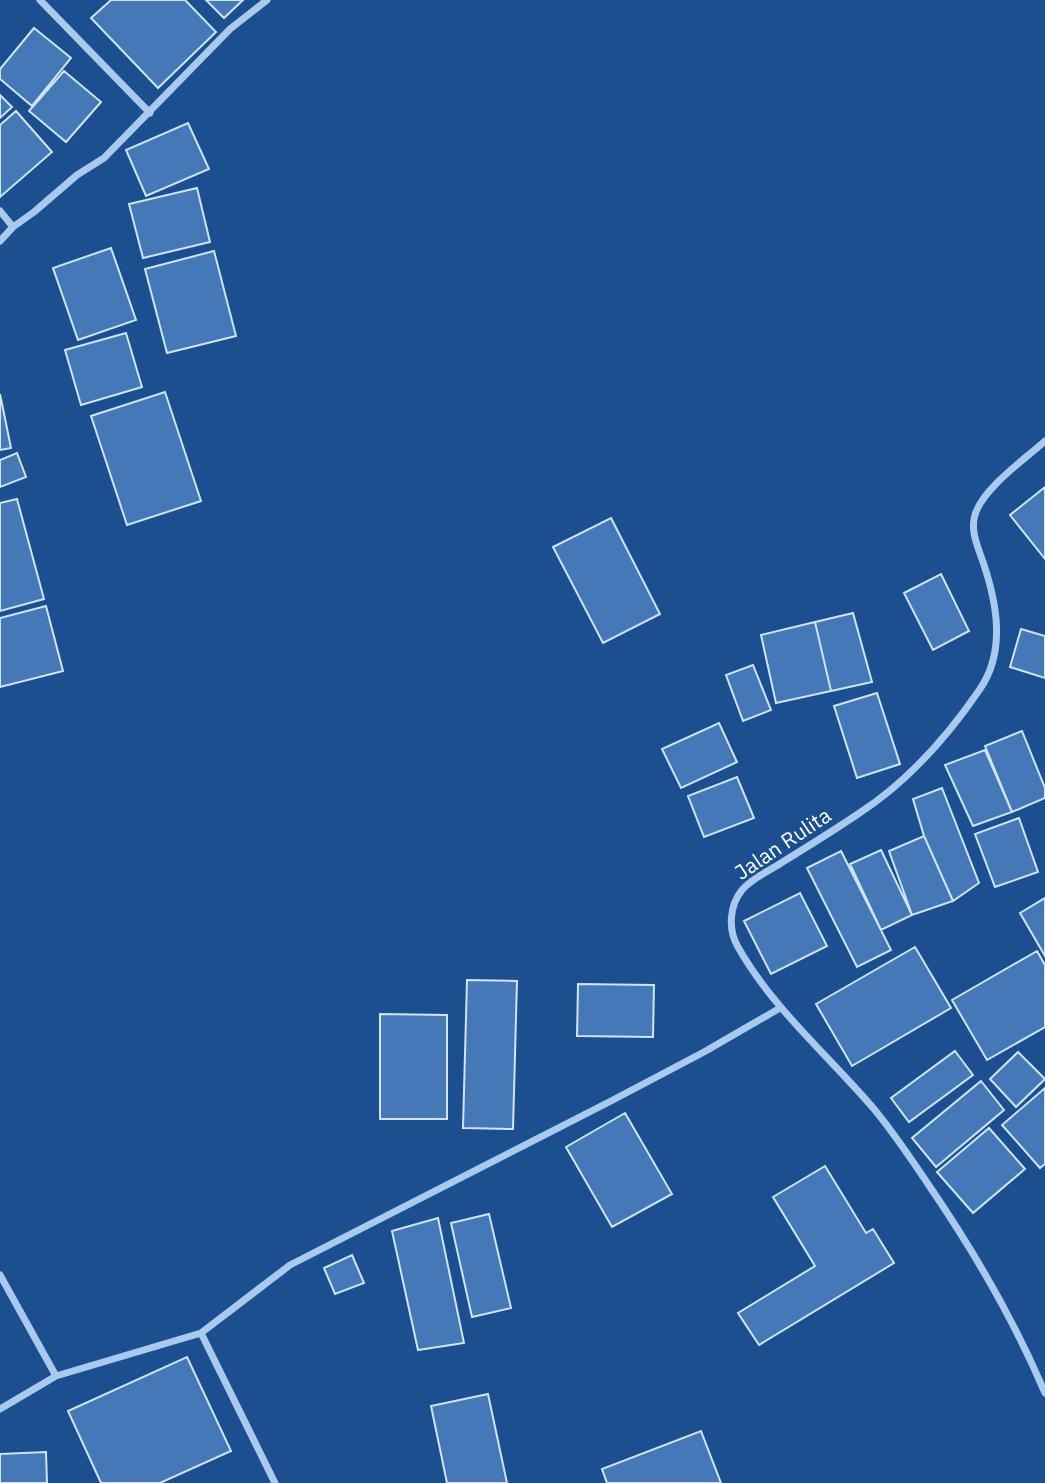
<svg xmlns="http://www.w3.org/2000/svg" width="1045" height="1483" viewBox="0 0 1045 1483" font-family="'IBM Plex Sans',sans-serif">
<rect width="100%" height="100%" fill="#1b4f8f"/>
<path fill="#4478b7" stroke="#cfe3fa" stroke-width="2" d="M 111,0 L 185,0 L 216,32 L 158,88 L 91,18 Z
M 206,0 L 243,0 L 224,18 Z
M 34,28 L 71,58 L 32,106 L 0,79 L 0,69 Z
M 64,71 L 101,102 L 66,142 L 29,111 Z
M 0,95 L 12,107 L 0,118 Z
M 16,111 L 52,152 L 0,197 L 0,125 Z
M 188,123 L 209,169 L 146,196 L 126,150 Z
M 197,188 L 210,242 L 143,258 L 129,204 Z
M 111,248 L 136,320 L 78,340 L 53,268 Z
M 214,251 L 236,336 L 167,353 L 145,269 Z
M 126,333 L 142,387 L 81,405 L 65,350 Z
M 165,392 L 201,501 L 127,525 L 91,416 Z
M 0,394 L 11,448 L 0,450 Z
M 17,453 L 26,477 L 0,487 L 0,460 Z
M 1045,487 L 1045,559 L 1010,515 Z
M 17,499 L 44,599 L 0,611 L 0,503 Z
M 611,518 L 660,614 L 603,643 L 553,547 Z
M 941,574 L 969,631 L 933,650 L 904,593 Z
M 46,606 L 63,671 L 0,687 L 0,618 Z
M 853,613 L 872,682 L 831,691 L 815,622 Z
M 815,622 L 831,691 L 776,703 L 761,635 Z
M 1021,629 L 1045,636 L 1045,678 L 1010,667 Z
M 753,665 L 771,710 L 743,721 L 726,675 Z
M 877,693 L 900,764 L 857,778 L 834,706 Z
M 719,723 L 737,762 L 681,788 L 662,749 Z
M 1022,731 L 1045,788 L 1045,798 L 1012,812 L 985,746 Z
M 985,750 L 1012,812 L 973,826 L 945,765 Z
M 737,777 L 754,818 L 704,837 L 688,796 Z
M 942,788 L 979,883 L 953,901 L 924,836 L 913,799 Z
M 1019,818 L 1038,872 L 995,887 L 975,834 Z
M 924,836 L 953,901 L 912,915 L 889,851 Z
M 881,850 L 912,915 L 881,930 L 850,864 Z
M 841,851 L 891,950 L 857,967 L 807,868 Z
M 800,893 L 827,946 L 771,974 L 744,921 Z
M 1045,898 L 1045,956 L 1020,913 Z
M 915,947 L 951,1008 L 852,1066 L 816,1004 Z
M 1037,951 L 1045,965 L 1045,1027 L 987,1060 L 952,1000 Z
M 467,980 L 517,981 L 513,1129 L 463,1128 Z
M 578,984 L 654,985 L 653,1037 L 577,1036 Z
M 380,1014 L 447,1015 L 447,1119 L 380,1119 Z
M 955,1051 L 973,1075 L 909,1122 L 891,1098 Z
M 1018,1052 L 1045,1079 L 1016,1107 L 990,1079 Z
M 981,1081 L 1004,1110 L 936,1167 L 912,1138 Z
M 1045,1088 L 1045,1164 L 1040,1168 L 1002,1125 Z
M 625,1113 L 672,1194 L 612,1227 L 566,1147 Z
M 989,1128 L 1025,1169 L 973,1213 L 937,1172 Z
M 825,1166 L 866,1233 L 873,1229 L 894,1263 L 759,1345 L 738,1313 L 815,1266 L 773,1197 Z
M 489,1214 L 511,1308 L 472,1317 L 451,1223 Z
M 438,1218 L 464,1343 L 418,1350 L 392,1231 Z
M 352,1255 L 364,1283 L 335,1294 L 324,1268 Z
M 187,1357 L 231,1451 L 160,1483 L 101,1483 L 68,1411 Z
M 488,1394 L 507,1483 L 447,1483 L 431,1406 Z
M 701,1431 L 721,1483 L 607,1483 L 602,1469 Z
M 46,1452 L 47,1483 L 0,1483 L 0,1454 Z"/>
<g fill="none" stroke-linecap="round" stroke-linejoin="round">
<path stroke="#a9c9ee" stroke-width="7" d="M 40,0 L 150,113
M 0,211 L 13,227
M 0,241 L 13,227 L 34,212 L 77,175 L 104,158 L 230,29 L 267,0
M 1045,441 C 1025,459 982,489 975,515 C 970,531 978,547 983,562 C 997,603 1006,651 980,689 C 948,736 906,783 858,814 C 833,831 807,847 781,863 C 769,871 752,878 742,890 C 729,906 728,930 738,947 C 773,1009 828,1055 874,1109 C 894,1133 912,1160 930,1187 C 975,1253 1014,1320 1045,1393
M 0,1275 L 56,1376
M 201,1333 L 275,1483
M 0,1409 L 56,1376 L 201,1333 L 290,1265 L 611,1101 L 704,1052 L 780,1008"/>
</g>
<g text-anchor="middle" stroke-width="5" stroke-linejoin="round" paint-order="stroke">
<g font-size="21" fill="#fff" stroke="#1b4f8f">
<text transform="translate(783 844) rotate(-34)" y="7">Jalan Rulita</text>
</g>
</g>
</svg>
